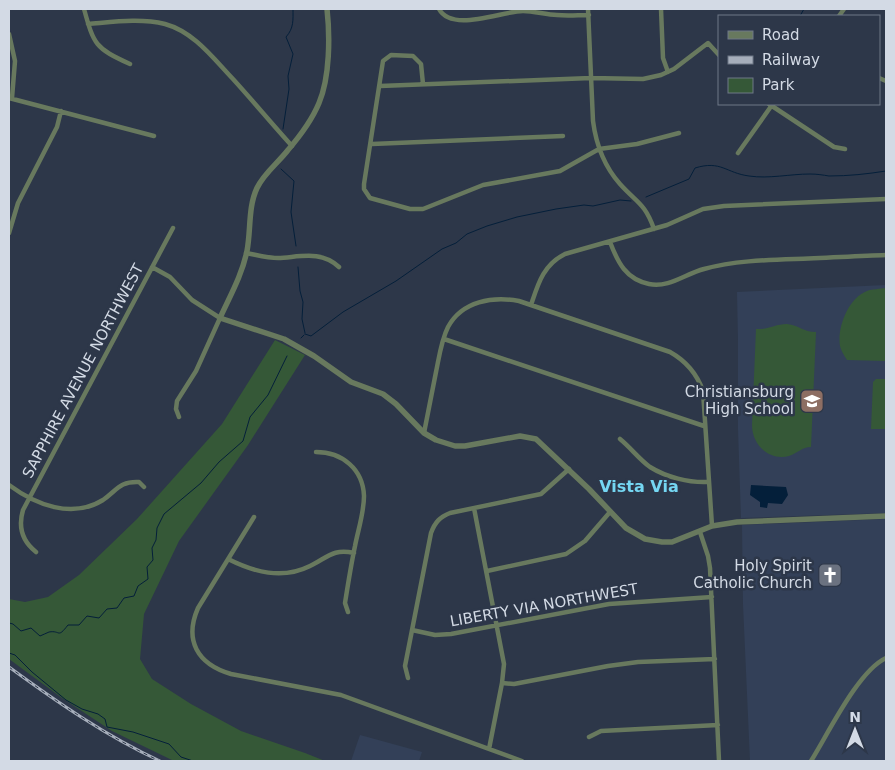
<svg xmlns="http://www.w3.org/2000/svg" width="895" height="770" viewBox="0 0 895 770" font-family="'DejaVu Sans',sans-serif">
<rect width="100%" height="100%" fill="#2d3749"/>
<path fill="#334058" d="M 886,285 L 886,513 L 741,518 L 738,429 L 738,340 L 737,292 Z
M 886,519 L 886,761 L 750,761 L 743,604 L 742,525 Z
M 360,735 L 422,752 L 419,761 L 351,761 Z"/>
<path fill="#355837" d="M 886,288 L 886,361 L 847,360 C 844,355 841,351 840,346 C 837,328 848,298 867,291 C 872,289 880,289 886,288 Z
M 787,324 C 799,325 803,332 816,332 L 811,447 C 802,447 798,453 789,456 C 769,461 752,445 752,425 L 756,329 C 768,330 775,324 787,324 Z
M 275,340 L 305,355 L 248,445 L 179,541 L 144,614 L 140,659 L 152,679 L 191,704 L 241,731 L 305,753 L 325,761 L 174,761 L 112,731 L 62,698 L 9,659 L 9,599 L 25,602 L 48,597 L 79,575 L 137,519 L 222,424 Z
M 876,379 L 886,379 L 886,429 L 871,429 L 873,382 Z"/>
<path fill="#041f3a" d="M 751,485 L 786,487 L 788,495 L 782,504 L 768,503 L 767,508 L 760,507 L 760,502 L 750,495 Z"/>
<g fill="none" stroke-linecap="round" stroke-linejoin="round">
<path stroke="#041f3a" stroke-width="1" d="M 800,16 L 804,9
M 283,129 L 289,89 L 288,76 L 293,54 L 286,37 C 294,28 293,20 293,9
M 281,169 L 294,181 L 291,212 L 296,246
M 646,197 L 689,179 L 695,168 C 721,160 726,173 749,176 C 769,179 790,174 810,174 C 817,174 823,175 829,176 C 849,176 867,174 886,171
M 298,267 L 300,291 L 303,302 L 302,319 L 305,333
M 305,334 L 311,336 L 343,312 L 396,281 L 442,249 L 456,243 L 467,234 L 487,226 L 517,217 L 556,209 L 584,205 L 593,206 L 620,200 L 631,201
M 301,338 L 304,335
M 9,623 L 13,624 L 21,631 L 31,628 L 40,636 C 43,635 46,633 49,632 C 61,630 57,639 68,625 L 79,625 L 87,616 L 99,618 L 107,609 L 117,608 L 124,598 L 134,596 L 138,586 L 148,579 L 147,567 L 153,560 L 152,548 L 156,540 L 157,528 L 164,514 L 201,483 L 219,462 L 243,441 L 250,417 L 268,395 L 287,356
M 9,653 L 15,655 L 32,672 L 66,700 L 82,709 L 98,714 L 105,719 L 107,727 L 133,732 L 169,744 L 181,757 L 193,761"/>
<path stroke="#68795e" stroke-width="4.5" d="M 84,9 C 94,45 95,48 130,64
M 439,9 C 452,33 502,11 523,11 C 535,11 546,15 557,15 C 568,16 578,15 589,15
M 588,9 L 593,121 C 596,144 604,166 620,184 C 636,202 645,203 654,229
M 661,9 L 663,58 L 668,72
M 839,16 L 844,9
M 88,24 C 113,22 140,18 165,24 C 194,32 213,58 233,79 C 253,101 272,124 292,146
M 9,34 L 15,61 L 12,98
M 879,78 L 886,81
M 423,84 L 421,64 L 413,56 L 391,55 L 383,61 L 364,184 L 364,189 L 370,198 L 410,209 L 423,209 L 483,185 L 560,171 L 599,149 L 637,144 L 679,133
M 380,86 L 591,78 L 643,79 L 661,75 L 674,69 L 708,43 L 719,55
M 9,98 L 154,136
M 769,104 L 834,147 L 845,149
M 372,144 L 563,136
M 738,153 L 772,105
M 9,233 L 18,203 L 57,127 L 61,111
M 610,242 C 618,263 626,279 649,284 C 669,288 685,274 704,269 C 733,261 764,260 795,259 C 825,258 856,256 886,255
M 246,253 C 257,255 267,258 278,258 C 300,257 321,250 339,267
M 152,267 L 170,277 L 192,300 L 220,318 L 196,371 L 177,401 L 176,409 L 179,417
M 531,305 C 538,284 543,265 565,254 L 667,225 L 703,209 L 724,206 L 886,199
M 444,339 L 704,426
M 424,433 C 428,413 432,393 436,372 C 439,358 441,341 448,327 C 462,301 493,296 519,301 L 670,352 C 686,361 697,374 703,391 L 712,526
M 620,439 C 631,448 639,459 650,467 C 666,477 689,483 708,482
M 316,452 C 342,452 363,469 364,496 C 364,513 358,530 355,546 C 351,565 348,584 345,603 L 348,612
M 9,485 C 36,505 72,519 103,500 C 117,490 120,481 139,482 L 144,487
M 474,508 L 504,664 L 502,683 L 489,749
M 254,517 L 198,608 C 184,640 197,664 231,674 L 341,695 L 522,761
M 700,532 L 708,556 L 710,568 L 719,761
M 36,552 C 22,541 18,527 23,510 L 173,228
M 228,559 C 254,572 282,580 310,566 C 327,558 333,548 354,553
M 487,571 L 566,554 L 585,541 L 610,512
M 412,630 L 435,635 L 451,634 L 609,604 L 712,597
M 408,678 L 405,666 L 431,533 C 435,522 440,517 450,513 L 541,494 L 569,469
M 502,683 L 514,684 L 608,666 L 638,662 L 715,659
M 589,737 L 601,731 L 718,725
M 811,761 C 828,734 858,671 886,658"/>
<path stroke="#68795e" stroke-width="5.5" d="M 327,9 C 330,36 330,77 319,103 C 312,120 300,136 288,150 C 278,163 264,173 257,188 C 248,207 251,230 247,251 C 242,275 230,296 220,318 L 284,339 L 314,356 L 351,382 L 383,394 L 396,404 L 424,433 L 436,440 L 455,446 L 465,446 L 520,436 L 536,439 L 589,489 L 626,528 L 645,539 L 662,542 L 672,542 L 712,526 L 737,522 L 886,516"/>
<g stroke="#a6aebb" stroke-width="3">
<path id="rail" d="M 9,667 C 57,702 106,736 160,761"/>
</g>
<use href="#rail" stroke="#2d3749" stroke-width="1" stroke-dasharray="4" stroke-linecap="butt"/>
</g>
<defs>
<g id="school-square" transform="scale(1.25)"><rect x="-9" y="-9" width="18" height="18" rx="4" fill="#8d6e63" stroke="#2d3749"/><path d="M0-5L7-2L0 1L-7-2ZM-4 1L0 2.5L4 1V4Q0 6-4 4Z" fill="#fff"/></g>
<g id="church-square" transform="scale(1.25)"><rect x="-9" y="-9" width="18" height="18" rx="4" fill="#6b7280" stroke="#2d3749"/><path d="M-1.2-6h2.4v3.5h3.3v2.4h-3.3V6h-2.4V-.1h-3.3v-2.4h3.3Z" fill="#fff"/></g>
</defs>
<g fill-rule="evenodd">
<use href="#school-square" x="812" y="401"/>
<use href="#church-square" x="830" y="575"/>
</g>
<g text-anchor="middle" stroke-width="5" stroke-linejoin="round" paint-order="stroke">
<g font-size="15" fill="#d3dae5" stroke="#2d3749">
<text transform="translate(83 371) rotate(-62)" y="5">SAPPHIRE AVENUE NORTHWEST</text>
<text transform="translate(544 605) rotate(-10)" y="5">LIBERTY VIA NORTHWEST</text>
</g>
<g font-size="15" fill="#d3dae5" stroke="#2d3749" text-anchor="end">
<text x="794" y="397">Christiansburg<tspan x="794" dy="17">High School</tspan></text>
<text x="812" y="571">Holy Spirit<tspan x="812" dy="17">Catholic Church</tspan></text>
</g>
<g font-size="16" font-weight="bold" fill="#75d7f3" stroke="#2d3749">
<text x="639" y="492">Vista Via</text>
</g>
</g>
<rect width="895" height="770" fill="none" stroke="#d3dae5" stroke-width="20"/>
<rect x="718" y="15" width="162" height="90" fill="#2d3749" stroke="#6f7887"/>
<rect x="728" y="31" width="25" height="8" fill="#68795e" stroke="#6f7887"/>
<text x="762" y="40" font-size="15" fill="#d3dae5">Road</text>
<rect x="728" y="56" width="25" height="8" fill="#a6aebb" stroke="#6f7887"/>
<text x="762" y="65" font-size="15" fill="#d3dae5">Railway</text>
<rect x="728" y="78" width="25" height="15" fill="#355837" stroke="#6f7887"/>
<text x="762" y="90" font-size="15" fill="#d3dae5">Park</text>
<g transform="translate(855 730)" stroke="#2d3749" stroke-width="4" paint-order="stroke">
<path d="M0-4L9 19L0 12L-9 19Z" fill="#d3dae5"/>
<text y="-8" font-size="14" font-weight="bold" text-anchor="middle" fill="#d3dae5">N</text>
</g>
</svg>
